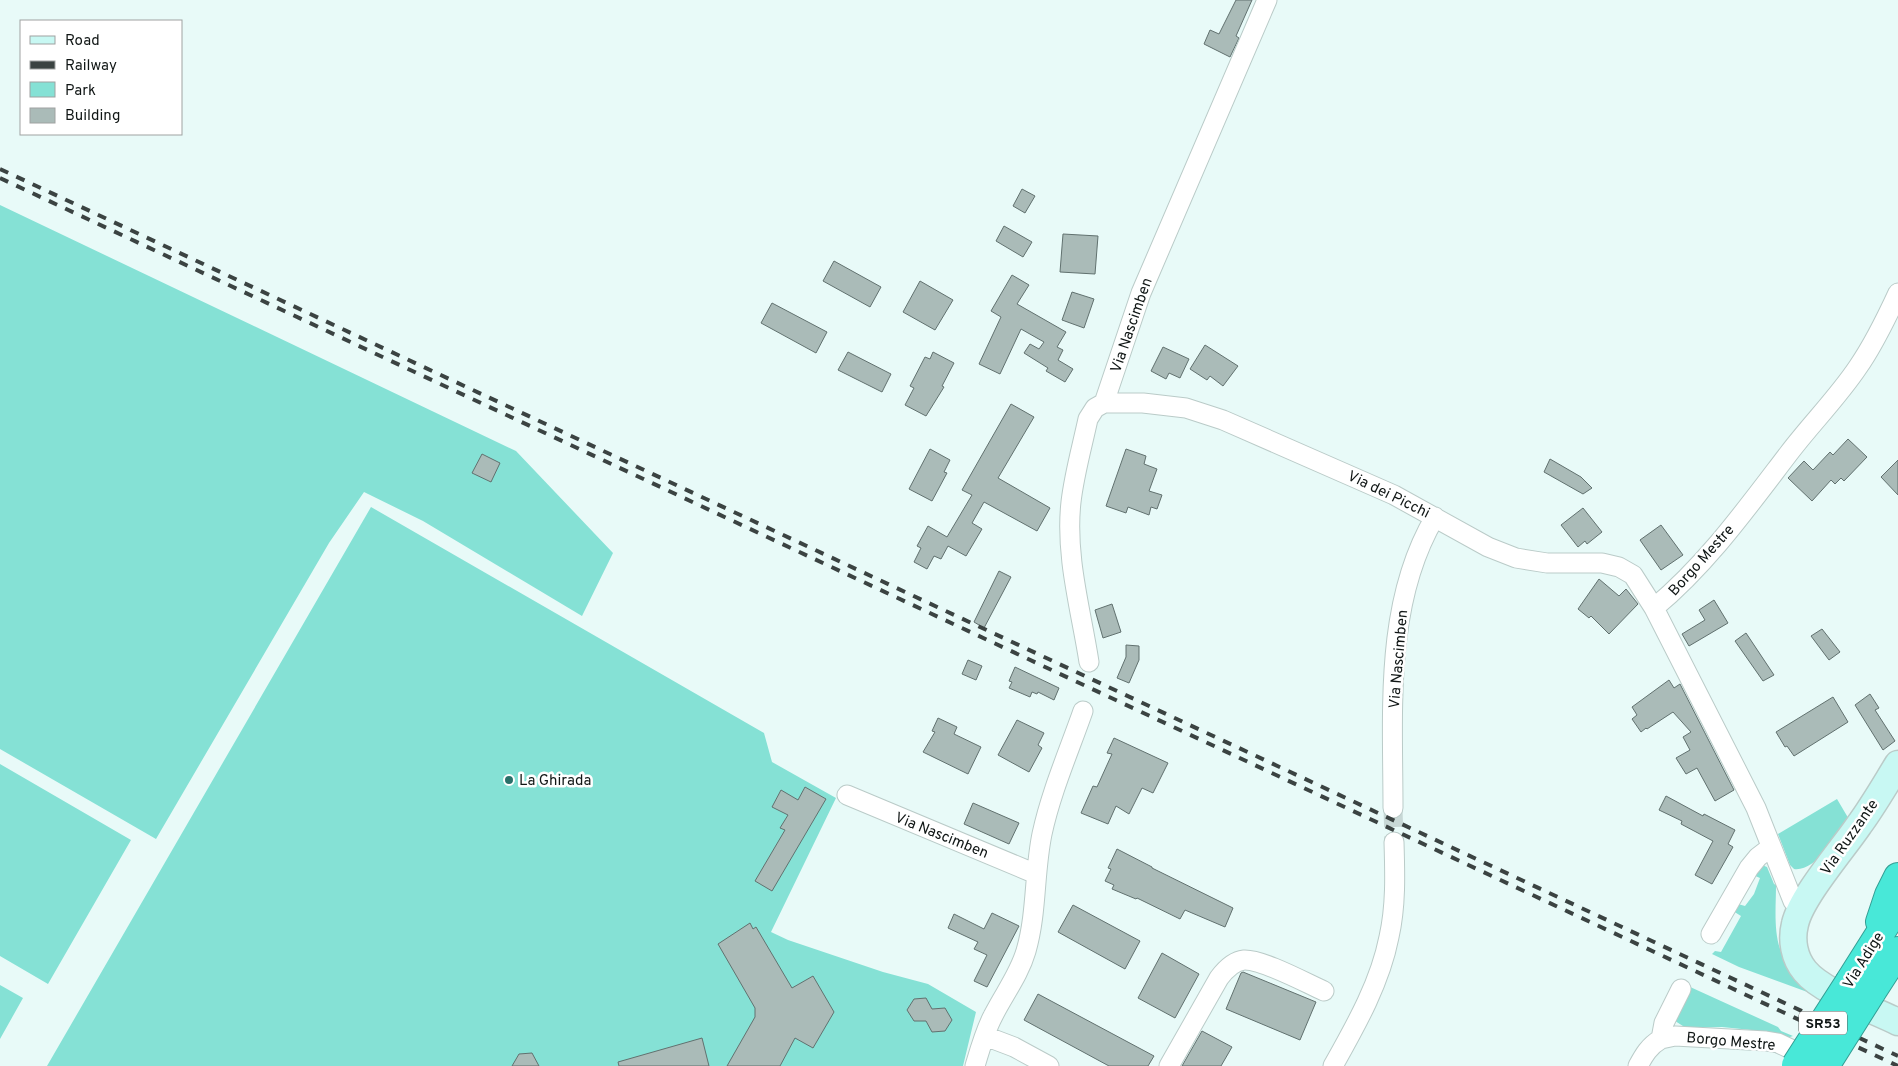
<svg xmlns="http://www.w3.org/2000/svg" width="1898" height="1066" viewBox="0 0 1898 1066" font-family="Overpass,sans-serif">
<rect width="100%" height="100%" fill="#e8faf8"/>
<path fill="#85e1d5" d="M 0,205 L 516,451 L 613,553 L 582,616 L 423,521 L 364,492 L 329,543 L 156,839 L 0,749 Z
M 371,507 L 764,733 L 772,762 L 836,798 L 771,932 L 788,940 L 883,972 L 928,984 L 976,1012 L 963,1066 L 47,1066 Z
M 0,764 L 131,840 L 48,984 L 0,956 Z
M 1837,799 L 1850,821 C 1837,836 1815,872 1794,869 L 1790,865 L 1778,834 Z
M 1762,865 L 1767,867 L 1774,884 L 1776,885 C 1776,907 1773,934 1782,954 C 1789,972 1807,985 1821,997 L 1739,967 L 1712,954 L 1715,951 L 1721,952 L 1741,916 L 1733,911 L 1738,904 L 1745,906 L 1754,894 L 1760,878 L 1753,875 Z
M 0,985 L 23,998 L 0,1039 Z
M 1688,986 L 1778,1027 L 1781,1031 L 1793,1036 L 1787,1038 L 1761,1031 L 1722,1027 L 1686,1028 L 1672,1019 Z"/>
<path fill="#aabbb8" stroke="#61716f" d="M 1236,0 L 1252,0 L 1236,36 L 1239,38 L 1230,57 L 1204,44 L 1210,30 L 1219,34 Z
M 1022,189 L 1035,196 L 1025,213 L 1013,206 Z
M 1004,226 L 1032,242 L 1023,257 L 996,241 Z
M 1063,234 L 1098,236 L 1095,274 L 1060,272 Z
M 834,261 L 881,287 L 870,307 L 823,281 Z
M 1012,275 L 1029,285 L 1017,304 L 1066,332 L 1057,347 L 1063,350 L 1058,360 L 1073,369 L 1065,382 L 1046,371 L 1048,368 L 1024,353 L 1030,344 L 1039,349 L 1044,342 L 1021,329 L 1000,374 L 979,364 L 1001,317 L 991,311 Z
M 920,281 L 953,300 L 935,330 L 903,312 Z
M 1072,292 L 1094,299 L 1084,328 L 1062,320 Z
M 772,303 L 827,332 L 816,353 L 761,323 Z
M 1205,345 L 1238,366 L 1223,386 L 1210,376 L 1207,380 L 1190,369 Z
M 1163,347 L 1189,359 L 1180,378 L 1169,373 L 1166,379 L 1151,371 Z
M 848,352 L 891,374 L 882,392 L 838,370 Z
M 933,352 L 954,363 L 942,386 L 944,387 L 926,416 L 905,405 L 914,388 L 910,386 L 925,357 L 930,359 Z
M 1011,404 L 1034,417 L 998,478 L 1050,508 L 1037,531 L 984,502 L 972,523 L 982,529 L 966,556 L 948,546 L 941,559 L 934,556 L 927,569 L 914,562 L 921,548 L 917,546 L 928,526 L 947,537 L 972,495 L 962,490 Z
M 1848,439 L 1867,457 L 1844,481 L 1841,478 L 1835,484 L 1831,480 L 1812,501 L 1788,478 L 1804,461 L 1813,470 L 1830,452 L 1833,455 Z
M 930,449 L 950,460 L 944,472 L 947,473 L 932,501 L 909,489 Z
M 1126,449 L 1146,456 L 1144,464 L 1157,469 L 1149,491 L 1162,495 L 1157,509 L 1151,507 L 1149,515 L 1128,507 L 1126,513 L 1106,506 Z
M 482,454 L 500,463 L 491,482 L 472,473 Z
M 1550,459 L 1581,477 L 1592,488 L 1583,494 L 1544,472 Z
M 1898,460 L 1898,495 L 1881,477 Z
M 1583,508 L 1602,532 L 1587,544 L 1585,541 L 1578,547 L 1561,525 Z
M 1661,525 L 1683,555 L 1661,570 L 1640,540 Z
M 999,571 L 1011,577 L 984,628 L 974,622 Z
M 1599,579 L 1619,596 L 1626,589 L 1638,604 L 1609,634 L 1591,616 L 1589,618 L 1578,609 Z
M 1714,600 L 1728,623 L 1689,646 L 1682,634 L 1705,620 L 1699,610 Z
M 1112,604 L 1121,632 L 1103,638 L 1095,610 Z
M 1822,629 L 1840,652 L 1829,660 L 1811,636 Z
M 1746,633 L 1774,675 L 1763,681 L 1735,641 Z
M 1126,645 L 1139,646 L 1139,660 L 1129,683 L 1117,678 L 1126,657 Z
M 968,660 L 982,666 L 976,680 L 962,674 Z
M 1015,667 L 1059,688 L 1054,700 L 1038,692 L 1037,694 L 1032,692 L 1030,697 L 1009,688 L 1012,682 L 1009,681 Z
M 1669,680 L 1674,688 L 1680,684 L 1734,790 L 1715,801 L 1697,768 L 1686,774 L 1676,758 L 1690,750 L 1683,737 L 1691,732 L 1673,712 L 1647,729 L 1646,728 L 1641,732 L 1632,719 L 1637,715 L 1632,707 Z
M 1870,694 L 1879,708 L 1875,710 L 1895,741 L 1883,750 L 1855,705 Z
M 1833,697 L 1848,722 L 1794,756 L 1787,746 L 1785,747 L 1776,732 Z
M 938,718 L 957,727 L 954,734 L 981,747 L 968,774 L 923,752 L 935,732 L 932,731 Z
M 1017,720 L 1044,733 L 1038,745 L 1042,748 L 1029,772 L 998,755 Z
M 1114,738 L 1168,763 L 1153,793 L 1142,788 L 1129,814 L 1116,806 L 1108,824 L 1081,813 L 1093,786 L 1097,787 L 1112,754 L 1107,753 Z
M 805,787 L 826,799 L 772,891 L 755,881 L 785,830 L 780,828 L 788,815 L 772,807 L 781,790 L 798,800 Z
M 1666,796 L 1703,816 L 1704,814 L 1735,830 L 1728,844 L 1733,847 L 1712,884 L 1695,875 L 1713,841 L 1681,824 L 1682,821 L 1659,810 Z
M 973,803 L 1019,823 L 1009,844 L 964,824 Z
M 1117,849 L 1152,867 L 1152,868 L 1233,908 L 1225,927 L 1185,910 L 1180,919 L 1137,898 L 1136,899 L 1112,889 L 1114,885 L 1105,881 L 1111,869 L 1108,868 Z
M 1073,905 L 1140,941 L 1125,969 L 1058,932 Z
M 992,913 L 1019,926 L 987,987 L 974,981 L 987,955 L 974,949 L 978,942 L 948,928 L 954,914 L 984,929 Z
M 750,923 L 753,929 L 756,927 L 792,988 L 813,976 L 834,1012 L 813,1048 L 795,1038 L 780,1066 L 727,1066 L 755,1017 L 755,1008 L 718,944 Z
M 1162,953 L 1199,974 L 1175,1018 L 1138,998 Z
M 1243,972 L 1316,1002 L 1300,1040 L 1226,1009 L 1241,973 Z
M 1038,994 L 1154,1056 L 1148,1066 L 1109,1066 L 1024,1020 Z
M 926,998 L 932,1009 L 945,1008 L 952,1020 L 945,1031 L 932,1032 L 926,1021 L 914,1021 L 907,1010 L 914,999 Z
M 1202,1031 L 1232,1047 L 1221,1066 L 1182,1066 Z
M 702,1038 L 709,1066 L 619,1066 L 618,1062 Z
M 532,1053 L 539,1066 L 512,1066 L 519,1054 Z"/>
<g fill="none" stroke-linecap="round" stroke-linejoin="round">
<path stroke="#c8d8d6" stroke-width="19" stroke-dasharray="19 9" stroke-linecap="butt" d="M 1393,808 L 1394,842"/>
<g stroke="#bacbc8" stroke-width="21">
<path id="street" d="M 1104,403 L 1143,403 L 1186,408 L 1223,420 L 1394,495 L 1488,547 L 1516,558 L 1547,563 L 1602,563 L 1619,567 L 1633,575 L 1654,608 L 1756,808 L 1793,901 L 1801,910
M 1654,608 C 1707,564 1747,508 1789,453 C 1811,424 1838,397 1858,367 C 1874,344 1886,319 1898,293
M 1089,662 C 1081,610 1065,556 1071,502 C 1074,475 1082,447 1088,419 L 1095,408 L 1104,403 L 1141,293 L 1267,0
M 847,795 L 1036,874
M 1393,808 C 1393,711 1384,603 1435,517
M 1711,934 L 1749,868 L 1758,857 L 1771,847
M 985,1036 L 1014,1047 L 1049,1066
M 1661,1039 L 1675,1036 L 1766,1041 L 1778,1043 L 1814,1060
M 975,1066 C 980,1049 985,1031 993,1016 C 1004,994 1019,975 1026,951 C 1037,913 1034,873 1042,834 C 1051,792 1069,751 1083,711
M 1169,1066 L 1219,978 C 1225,970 1234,961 1244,960 C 1262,959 1306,983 1324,991
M 1333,1066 C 1356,1025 1380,983 1389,937 C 1396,906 1395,874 1394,842
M 1638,1066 C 1644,1055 1649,1046 1661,1039 L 1664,1023 L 1681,989"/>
</g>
<g stroke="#bacbc8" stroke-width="29">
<path id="secondary" d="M 1898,764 C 1885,785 1873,806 1859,825 C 1842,850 1801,897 1795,924 C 1791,940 1794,958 1805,971 C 1822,992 1872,1009 1898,1022"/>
</g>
<g stroke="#349e94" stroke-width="30">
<path id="highway" d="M 1880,922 L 1889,895 L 1898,877
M 1850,981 L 1898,905
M 1871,993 L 1898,951"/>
</g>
<use href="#street" stroke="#fff" stroke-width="19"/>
<use href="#secondary" stroke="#c8f8f3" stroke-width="26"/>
<use href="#highway" stroke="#48e8d8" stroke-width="28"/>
<path stroke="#3b4342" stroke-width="4" stroke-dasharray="9 9" stroke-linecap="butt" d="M 0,169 L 1898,1056
M 0,178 L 1898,1066"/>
<g stroke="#349e94" stroke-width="30" stroke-linecap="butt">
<path id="highway-bridge" d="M 1796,1065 L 1850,981
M 1825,1066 L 1871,993"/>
</g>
<use href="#highway-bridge" stroke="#48e8d8" stroke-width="28"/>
</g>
<circle fill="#29716a" stroke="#fff" stroke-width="2" cx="509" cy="780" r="5"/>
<g text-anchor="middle" stroke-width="5" stroke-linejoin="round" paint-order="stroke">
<rect fill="#fff" stroke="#585c5b" stroke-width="1" x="1799" y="1011.5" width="48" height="23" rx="4"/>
<g font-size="14" font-weight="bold" fill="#101615">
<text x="1823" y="1028">SR53</text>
</g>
<g font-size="15" fill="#101615" stroke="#fff">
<text transform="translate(1131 325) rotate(-71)" y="5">Via Nascimben</text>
<text transform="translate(1389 494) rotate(26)" y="5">Via dei Picchi</text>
<text transform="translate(1701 560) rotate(-48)" y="5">Borgo Mestre</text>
<text transform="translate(1398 659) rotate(-85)" y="5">Via Nascimben</text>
<text transform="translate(942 835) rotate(22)" y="5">Via Nascimben</text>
<text transform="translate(1849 837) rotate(-55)" y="5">Via Ruzzante</text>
<text transform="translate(1863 960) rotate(-58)" y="5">Via Adige</text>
<text transform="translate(1731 1041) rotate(5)" y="5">Borgo Mestre</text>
</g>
<g font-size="15" fill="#101615" stroke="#fff" text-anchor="start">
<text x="519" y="785">La Ghirada</text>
</g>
</g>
<rect x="20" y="20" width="162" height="115" fill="#ffffff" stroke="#9fa2a1"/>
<rect x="30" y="36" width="25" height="8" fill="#c8f8f3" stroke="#9fa2a1"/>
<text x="65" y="45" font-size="15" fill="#101615">Road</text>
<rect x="30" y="61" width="25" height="8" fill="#3b4342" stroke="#9fa2a1"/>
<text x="65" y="70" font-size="15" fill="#101615">Railway</text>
<rect x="30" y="82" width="25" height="15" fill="#85e1d5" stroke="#9fa2a1"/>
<text x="65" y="95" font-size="15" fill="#101615">Park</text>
<rect x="30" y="108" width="25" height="15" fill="#aabbb8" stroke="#9fa2a1"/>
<text x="65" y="120" font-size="15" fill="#101615">Building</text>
</svg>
